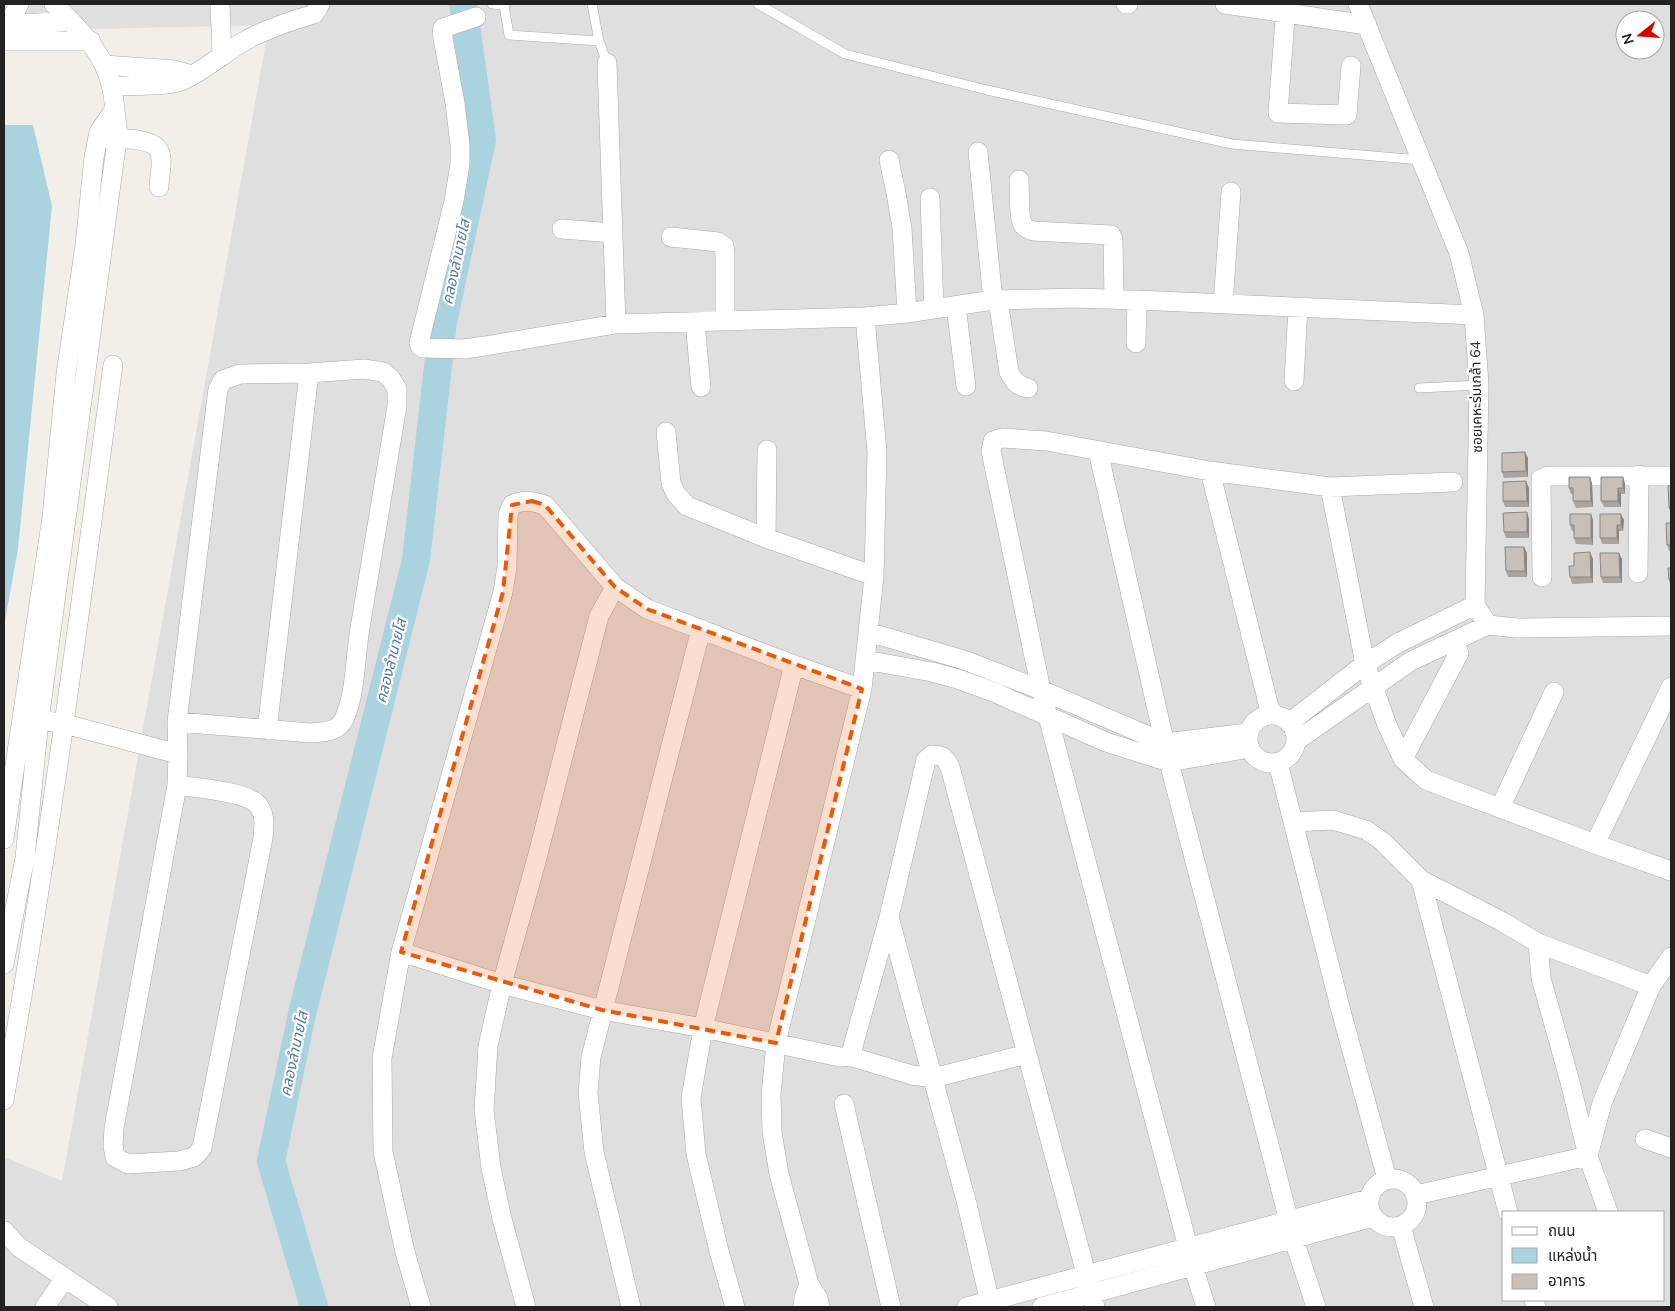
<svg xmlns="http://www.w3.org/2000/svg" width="1675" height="1311" viewBox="0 0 1675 1311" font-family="Mulish,'Noto Sans Thai',sans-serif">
<rect width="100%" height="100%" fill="#f2efe9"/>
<path fill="#e0dfdf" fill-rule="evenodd" d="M 4,4 L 1671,4 L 1671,1307 L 4,1307 L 4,1157 L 62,1181 L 269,25 L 4,31 ZM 1625,20 L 1655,20 L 1655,50 L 1625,50 ZM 1504,1212 L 1664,1212 L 1664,1300 L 1504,1300 Z"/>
<path fill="#aad3df" d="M 4,125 L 33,125 L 52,206 L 18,549 L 4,626 Z"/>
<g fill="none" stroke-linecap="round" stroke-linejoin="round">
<path stroke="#aad3df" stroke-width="28" d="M 314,1307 L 271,1161 L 302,1014 L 416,560 L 443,322 L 482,140 L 463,4"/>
<g stroke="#a9a9a9" stroke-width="10">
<path id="service" d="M 492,4 L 504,5 L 509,35 L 599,41
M 592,4 L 599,41 L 607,63
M 758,4 L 845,54 L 987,90 L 1232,144 L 1421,160
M 1419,388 L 1479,385"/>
</g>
<g stroke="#a9a9a9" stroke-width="20">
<path id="minor" d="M 220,4 L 222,56
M 1126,4 L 1128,4
M 1225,4 L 1367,25
M 1286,4 L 1278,113 L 1347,115 L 1351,66
M 1358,4 L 1459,253 L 1474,315 L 1479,385 L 1475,605 L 1488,625 L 1517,628 L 1671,626
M 476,17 L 443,28 L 442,33 L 455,103 L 460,145 L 460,164 L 454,201 L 419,343 L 420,346 L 423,348 L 464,349 L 485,346 L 616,324 L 865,317 L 907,313 L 993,300 L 1076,298 L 1137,300 L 1474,315
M 4,25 L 70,21
M 8,25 L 19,4
M 4,41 L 91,41
M 607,63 L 616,324
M 104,65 L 175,70 L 192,75
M 112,86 C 130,85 164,87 181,81 C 204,71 221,55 243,42 C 265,29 290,21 314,14 L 320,4
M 104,138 C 118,139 153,137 159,151 C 164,161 159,176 159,187
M 978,152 L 993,300
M 889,160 L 896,193 L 902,228 L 907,313
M 1019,180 C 1020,190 1018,217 1023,225 C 1025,228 1030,230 1033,231 L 1111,235 L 1113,239 L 1114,299
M 930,198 L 934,309
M 562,229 L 613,233
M 671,237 L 718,242 L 724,246 L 725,255 L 725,321
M 998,300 L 1009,372 C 1014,382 1018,386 1028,388
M 1223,304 L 1231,192
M 956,306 L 966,386
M 695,322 L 701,387
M 1136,343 L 1137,300
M 1294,381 L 1298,307
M 666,432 L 671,483 L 676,494 L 687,506 L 766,538 L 874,576
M 1098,451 L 1169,762 L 1294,1240 L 1316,1307
M 1210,471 L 1271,715
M 1330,487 L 1365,664 L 1387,725 L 1403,759 L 1426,780 L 1595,844 L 1671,871
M 766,538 L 767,450
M 1638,573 L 1639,475
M 1542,577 L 1541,479 L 1549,476 L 1671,476
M 868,632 L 964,660 L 1041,690 L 1165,743 L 1248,733
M 865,660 L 932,672 L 958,679 L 996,693 L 1106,742 L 1169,762 L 1250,748
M 862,689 L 794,665 L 647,609 L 615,587 L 545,505 C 532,501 524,499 512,505 L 508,514 L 507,567 L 503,592 L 401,952 L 502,984 L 602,1010 L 703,1028 L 840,1057 L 849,1056 L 852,1050 L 889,917 L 926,760 L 932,755 C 943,755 945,758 950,767 L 1095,1307
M1248 739a24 24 0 1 1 48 0a24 24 0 1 1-48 0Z
M 22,717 L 65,724 L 178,754 L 177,722 L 218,389 L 223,380 L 240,374 L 309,373 L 364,369 L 383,372 L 391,379 L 397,389 L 397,406 C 385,480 373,554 360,628 C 355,657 356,693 344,719 C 338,732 324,732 311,733 L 177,722
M 1289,723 L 1365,664 L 1398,643 L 1475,605
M 267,730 L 309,373
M 1296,741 L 1411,661 L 1488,625
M 1403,759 L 1459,653
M 1278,763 L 1341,1011 L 1387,1179
M 177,785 C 195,788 245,791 257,804 C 266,813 264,826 263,838 L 202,1148 L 194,1157 L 179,1161 L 128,1164 L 115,1157 L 113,1146 L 114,1128 L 177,785 L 178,754
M 1500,808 L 1554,692
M 1294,822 L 1333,820 L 1366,830 L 1382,841 L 1421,880 L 1503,922 L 1538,943 L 1651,986
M 4,839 L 52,517 L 66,374 L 85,245 L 94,157 L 99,132 L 114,110
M 1595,844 L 1671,687
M 1421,880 L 1508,1212
M 889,917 L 967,1204 L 991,1307
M 1538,943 L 1541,978 L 1570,1082 L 1588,1156 L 1608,1212
M 401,952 L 382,1058 L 383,1152 L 405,1252 L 421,1307
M 4,964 L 25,858 L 39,721 L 118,132 C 115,117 115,100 111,85 C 103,50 78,29 54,4
M 849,1056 L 912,1075 L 933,1078 L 1027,1054
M 4,1100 C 48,856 80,610 113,365
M 844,1104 L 891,1307
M 1645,1139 L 1671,1148
M1369 1203a24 24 0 1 1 48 0a24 24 0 1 1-48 0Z
M 1416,1195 L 1588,1156 L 1602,1103 L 1651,986 L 1671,957
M 1401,1226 L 1424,1307
M 4,1231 L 19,1247 L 108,1307
M 1534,1300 L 1536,1307
M 45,1307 L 65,1278
M 526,1307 L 502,1219 L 491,1168 L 484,1110 L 488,1046 L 502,984 L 537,858 L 599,616 L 615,587
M 631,1307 L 594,1152 L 588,1093 L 591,1057 L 701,629
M 735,1307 L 719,1251 L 696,1154 L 691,1098 L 703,1028 L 794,665
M 803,1307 L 804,1298 L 809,1284
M 820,1307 L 818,1298 L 809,1284 L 779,1174 L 772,1132 L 771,1095 L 776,1043 L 862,689 L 874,576 L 877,452 L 865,317
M 967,1307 L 1369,1199
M 1042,1307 L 1373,1217
M 1206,1307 L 1193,1266 L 1041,690 L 991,451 L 993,441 L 1002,438 L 1046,441 L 1210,471 L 1330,487 L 1453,482"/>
</g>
<use href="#service" stroke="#fff" stroke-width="9"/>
<use href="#minor" stroke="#fff" stroke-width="19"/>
</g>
<path fill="#aba49e" d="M 1528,458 L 1528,477 L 1504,478 L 1502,472 Z
M 1592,483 L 1593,507 L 1576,508 L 1573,501 L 1573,494 L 1571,494 L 1569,488 Z
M 1625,483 L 1625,494 L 1621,494 L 1621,507 L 1604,507 L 1601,501 Z
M 1671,486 L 1671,514 L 1669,508 Z
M 1529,488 L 1529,507 L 1505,507 L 1503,501 Z
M 1529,519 L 1529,538 L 1506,538 L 1504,532 Z
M 1593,520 L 1593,545 L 1576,544 L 1574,538 L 1574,531 L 1572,531 L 1570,525 Z
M 1624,520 L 1623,531 L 1619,531 L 1619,544 L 1602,544 L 1600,538 Z
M 1671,523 L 1671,551 L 1669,551 L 1667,545 Z
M 1524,547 L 1527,553 L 1527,577 L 1508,577 L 1506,571 Z
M 1619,553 L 1622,559 L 1622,583 L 1603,583 L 1601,577 Z
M 1593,559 L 1593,583 L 1572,584 L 1570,577 L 1574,566 Z
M 1671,568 L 1671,586 L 1669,580 Z"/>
<path fill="#8b8681" d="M 1525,452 L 1528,458 L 1528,477 L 1526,471 Z
M 1590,477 L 1592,483 L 1593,507 L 1591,501 Z
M 1623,477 L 1625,483 L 1625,494 L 1623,488 Z
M 1526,481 L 1529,488 L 1529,507 L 1527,501 Z
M 1618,488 L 1621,494 L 1621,507 L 1618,501 Z
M 1527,512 L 1529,519 L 1529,538 L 1527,532 Z
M 1591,514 L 1593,520 L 1593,545 L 1591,538 Z
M 1621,514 L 1624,520 L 1623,531 L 1621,525 Z
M 1617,525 L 1619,531 L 1619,544 L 1617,538 Z
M 1524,547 L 1527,553 L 1527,577 L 1525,571 Z
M 1590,552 L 1593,559 L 1593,583 L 1591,577 Z
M 1619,553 L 1622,559 L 1622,583 L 1620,577 Z"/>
<path fill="#c7bfb8" stroke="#8b8681" d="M 1525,452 L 1526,471 L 1502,472 L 1502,453 Z
M 1569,477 L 1590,477 L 1591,501 L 1573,501 L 1573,488 L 1569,488 Z
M 1601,477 L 1623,477 L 1623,488 L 1618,488 L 1618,501 L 1601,501 Z
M 1526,481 L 1527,501 L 1503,501 L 1503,482 Z
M 1668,486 L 1671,486 L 1671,507 L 1669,508 Z
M 1527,512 L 1527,532 L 1504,532 L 1503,513 Z
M 1570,514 L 1591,514 L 1591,538 L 1574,538 L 1574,525 L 1570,525 Z
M 1600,514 L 1621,514 L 1621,525 L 1617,525 L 1617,538 L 1600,538 Z
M 1666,523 L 1671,523 L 1671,545 L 1667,545 Z
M 1505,547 L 1524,547 L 1525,571 L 1506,571 Z
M 1590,552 L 1591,577 L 1570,577 L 1569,566 L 1574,566 L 1574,553 Z
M 1600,553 L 1619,553 L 1620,577 L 1601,577 Z
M 1668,568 L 1671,568 L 1671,580 L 1669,580 Z"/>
<path fill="#e8590c" fill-opacity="0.2" stroke="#e8590c" stroke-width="4" stroke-dasharray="10 6" stroke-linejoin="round" d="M 532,501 L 545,505 L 615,587 L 647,609 L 862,689 L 776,1043 L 602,1010 L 401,952 L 503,592 L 512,505 Z"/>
<g text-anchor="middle" stroke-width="4.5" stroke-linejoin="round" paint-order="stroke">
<g font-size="14" fill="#222" stroke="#fff">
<text transform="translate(1476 397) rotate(-91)" y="5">ซอยเคหะร่มเกล้า 64</text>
</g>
<g font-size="15" font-style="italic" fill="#4a7aab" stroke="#fff">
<text transform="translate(456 262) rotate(-78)" y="5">คลองลำนายโส</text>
<text transform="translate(391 661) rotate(-76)" y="5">คลองลำนายโส</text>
<text transform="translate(294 1054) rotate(-78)" y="5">คลองลำนายโส</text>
</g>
</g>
<rect width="1675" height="1311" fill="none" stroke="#222222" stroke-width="10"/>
<rect x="1502" y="1211" width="162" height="90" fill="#ffffff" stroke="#a7a7a7"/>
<rect x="1512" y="1227" width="25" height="8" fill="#ffffff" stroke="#a7a7a7"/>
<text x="1548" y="1236" font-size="15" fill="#222222">ถนน</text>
<rect x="1512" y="1248" width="25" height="15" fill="#aad3df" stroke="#a7a7a7"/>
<text x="1548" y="1261" font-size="15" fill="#222222">แหล่งน้ำ</text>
<rect x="1512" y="1274" width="25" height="15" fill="#c7bfb8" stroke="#a7a7a7"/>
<text x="1548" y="1286" font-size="15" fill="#222222">อาคาร</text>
<g transform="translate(1640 35) rotate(253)"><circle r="24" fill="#ffffff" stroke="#a7a7a7"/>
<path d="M0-4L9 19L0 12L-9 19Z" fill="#d40000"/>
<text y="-8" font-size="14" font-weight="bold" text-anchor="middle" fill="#222222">N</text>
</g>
</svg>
